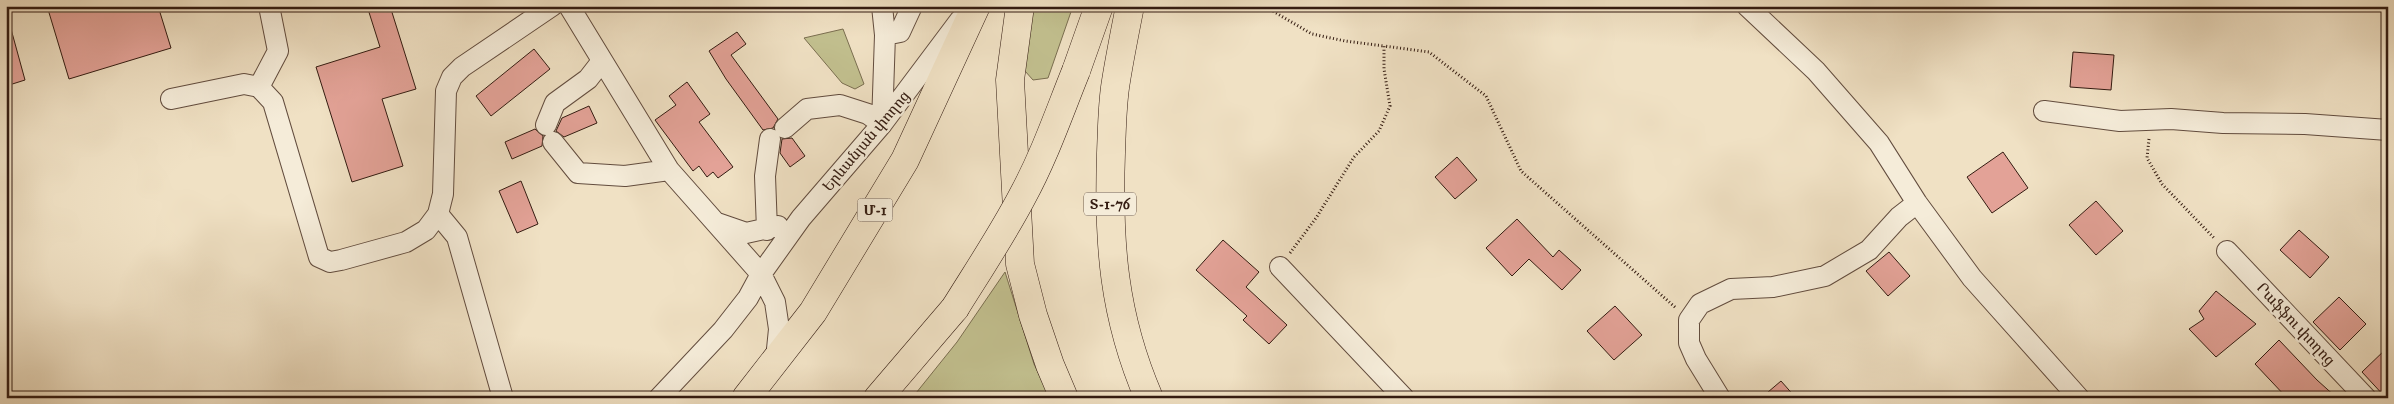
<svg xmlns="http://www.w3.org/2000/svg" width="2394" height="404" viewBox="0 0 2394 404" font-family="'IM FELL Great Primer','Noto Serif Armenian',serif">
<rect width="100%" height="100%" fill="#f0e1c4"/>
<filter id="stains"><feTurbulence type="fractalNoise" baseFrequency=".004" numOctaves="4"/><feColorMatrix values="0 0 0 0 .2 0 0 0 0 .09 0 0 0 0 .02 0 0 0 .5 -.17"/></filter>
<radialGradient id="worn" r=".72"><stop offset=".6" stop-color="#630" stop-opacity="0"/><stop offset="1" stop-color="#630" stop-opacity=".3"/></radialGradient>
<path fill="#c2c08f" stroke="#7a6e50" d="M 1030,6 L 1073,6 L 1048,78 L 1033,80 L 1025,71 Z
M 843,29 L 864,84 L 855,89 L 842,83 L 804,38 Z
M 1005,272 L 1034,364 L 1050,398 L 912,398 L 957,342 Z"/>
<path fill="#e3a297" stroke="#331b11" d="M 47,6 L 158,6 L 171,48 L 69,79 Z
M 367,6 L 390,6 L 416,89 L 382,99 L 403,166 L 352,182 L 316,67 L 380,47 Z
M 11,29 L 25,80 L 6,86 L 6,30 Z
M 737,32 L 746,44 L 731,55 L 778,119 L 773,128 L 763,130 L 726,79 L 709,51 Z
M 534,49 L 550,69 L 491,116 L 476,96 Z
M 2073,52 L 2114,55 L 2111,90 L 2070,87 Z
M 687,82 L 710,114 L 699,122 L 733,167 L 718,178 L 713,172 L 707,177 L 699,166 L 693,171 L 655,120 L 676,105 L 669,96 Z
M 589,106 L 597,123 L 564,137 L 556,131 L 562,118 Z
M 535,129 L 543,136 L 542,146 L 512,159 L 505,142 Z
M 792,138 L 805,156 L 790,167 L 780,153 L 782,139 Z
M 2003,152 L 2028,188 L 1992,213 L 1967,177 Z
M 1457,157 L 1477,180 L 1455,199 L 1435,177 Z
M 521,181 L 538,224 L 517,233 L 499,191 Z
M 2096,201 L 2123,231 L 2096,255 L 2069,225 Z
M 1517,219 L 1553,257 L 1559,250 L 1581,270 L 1562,290 L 1529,259 L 1512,276 L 1486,248 Z
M 2299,230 L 2329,257 L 2310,278 L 2280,250 Z
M 1223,240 L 1259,272 L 1246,287 L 1287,325 L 1269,344 L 1243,320 L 1247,316 L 1196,270 Z
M 1889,252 L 1910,276 L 1888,296 L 1866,271 Z
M 2216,291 L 2256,324 L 2216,357 L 2189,329 L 2204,319 L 2199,311 Z
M 2339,297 L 2366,324 L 2340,350 L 2313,322 Z
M 1615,306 L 1642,335 L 1614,360 L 1587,331 Z
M 2279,340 L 2317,380 L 2337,398 L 2287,398 L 2255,364 Z
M 2388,347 L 2388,398 L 2386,398 L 2362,372 Z
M 1781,381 L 1796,398 L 1761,398 Z"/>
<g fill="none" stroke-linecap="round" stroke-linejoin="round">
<g stroke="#624c3e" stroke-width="22">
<path id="minor" d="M 569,6 L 669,170 L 761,274 L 775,302 L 779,329 L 776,359
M 882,6 L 885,35 L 882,124
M 1747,6 L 1816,71 L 1879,143 L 1917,203 L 1972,278 L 2079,398
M 885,35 L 900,32 L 912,6
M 259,87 L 278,51 L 269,6
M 171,99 L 244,84 L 259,87 L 273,102 L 319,257 L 330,262 L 341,260 L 406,242 L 426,230 L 438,214 L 443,194 L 446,91 L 452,77 L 462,67 L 552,6
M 2044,111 L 2120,121 L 2171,119 L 2223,123 L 2305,124 L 2388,130
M 546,125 L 555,103 L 588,79 L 602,61
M 785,128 L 807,109 L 840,105 L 868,114 L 882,124
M 553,142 L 578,173 L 625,176 L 669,170
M 438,214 L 457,237 L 503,398
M 717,223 L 746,233 L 778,226
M 767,230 L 765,176 L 770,139
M 2227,251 L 2366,398
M 1280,267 L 1404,398
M 659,398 L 723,330 L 748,298 L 761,274 L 801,218 L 882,124 L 960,20
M 1720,398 L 1696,359 L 1689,343 L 1689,320 L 1700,304 L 1731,289 L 1773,287 L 1825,276 L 1869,250 L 1899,217 L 1917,203"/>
</g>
<g stroke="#331b11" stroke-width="29">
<path id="highway" d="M 1020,6 L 1010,80 L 1020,264 L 1033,315 L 1050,365 L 1064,398
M 1130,6 C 1125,31 1120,56 1116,81 C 1112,104 1112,129 1111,153 C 1108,242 1113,315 1149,398
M 1076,71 L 1099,6
M 746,398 L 813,312 L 905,160 L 976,6
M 878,398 L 955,308"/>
</g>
<path stroke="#331b11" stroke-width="3" stroke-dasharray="1 2.5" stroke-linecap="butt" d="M 1264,6 L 1312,34 L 1345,41 L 1384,46
M 2149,139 L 2147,158 L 2162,184 L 2214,238
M 1290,253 L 1316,218 L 1354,157 L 1379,131 L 1390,106 L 1384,69 L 1384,46 L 1429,52 L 1486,96 L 1521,171 L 1676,308"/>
<use href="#minor" stroke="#f5ecd9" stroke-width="20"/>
<use href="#highway" stroke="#f0e1c4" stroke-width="28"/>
<g stroke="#331b11" stroke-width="29" stroke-linecap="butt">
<path id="highway-bridge" d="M 955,308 C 978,271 1002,235 1022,197 C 1044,157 1059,113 1076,71"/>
</g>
<use href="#highway-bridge" stroke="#f0e1c4" stroke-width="28"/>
</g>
<g text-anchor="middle" stroke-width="4.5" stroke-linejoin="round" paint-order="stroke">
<g fill="#f5ecd9" stroke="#6d5a4d" stroke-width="1">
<rect x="1084" y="192.5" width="52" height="23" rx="4"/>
<rect x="857.5" y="198.5" width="35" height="23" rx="4"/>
</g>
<g font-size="14" font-weight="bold" fill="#331b11">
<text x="1110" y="209">Տ-1-76</text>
<text x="875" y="215">Մ-1</text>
</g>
<g font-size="15" fill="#331b11" stroke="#f5ecd9">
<text transform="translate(866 141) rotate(-50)" y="5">Երևանյան փողոց</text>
<text transform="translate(2296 324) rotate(47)" y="5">Րաֆֆու փողոց</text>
</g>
</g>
<rect width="2394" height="404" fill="none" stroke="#f0e1c4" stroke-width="25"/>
<rect x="8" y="8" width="2379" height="389" fill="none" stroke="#331b11" stroke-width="2.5"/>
<rect x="12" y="12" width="2369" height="379" fill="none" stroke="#331b11"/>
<rect width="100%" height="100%" filter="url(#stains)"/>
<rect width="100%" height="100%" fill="url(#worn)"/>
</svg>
